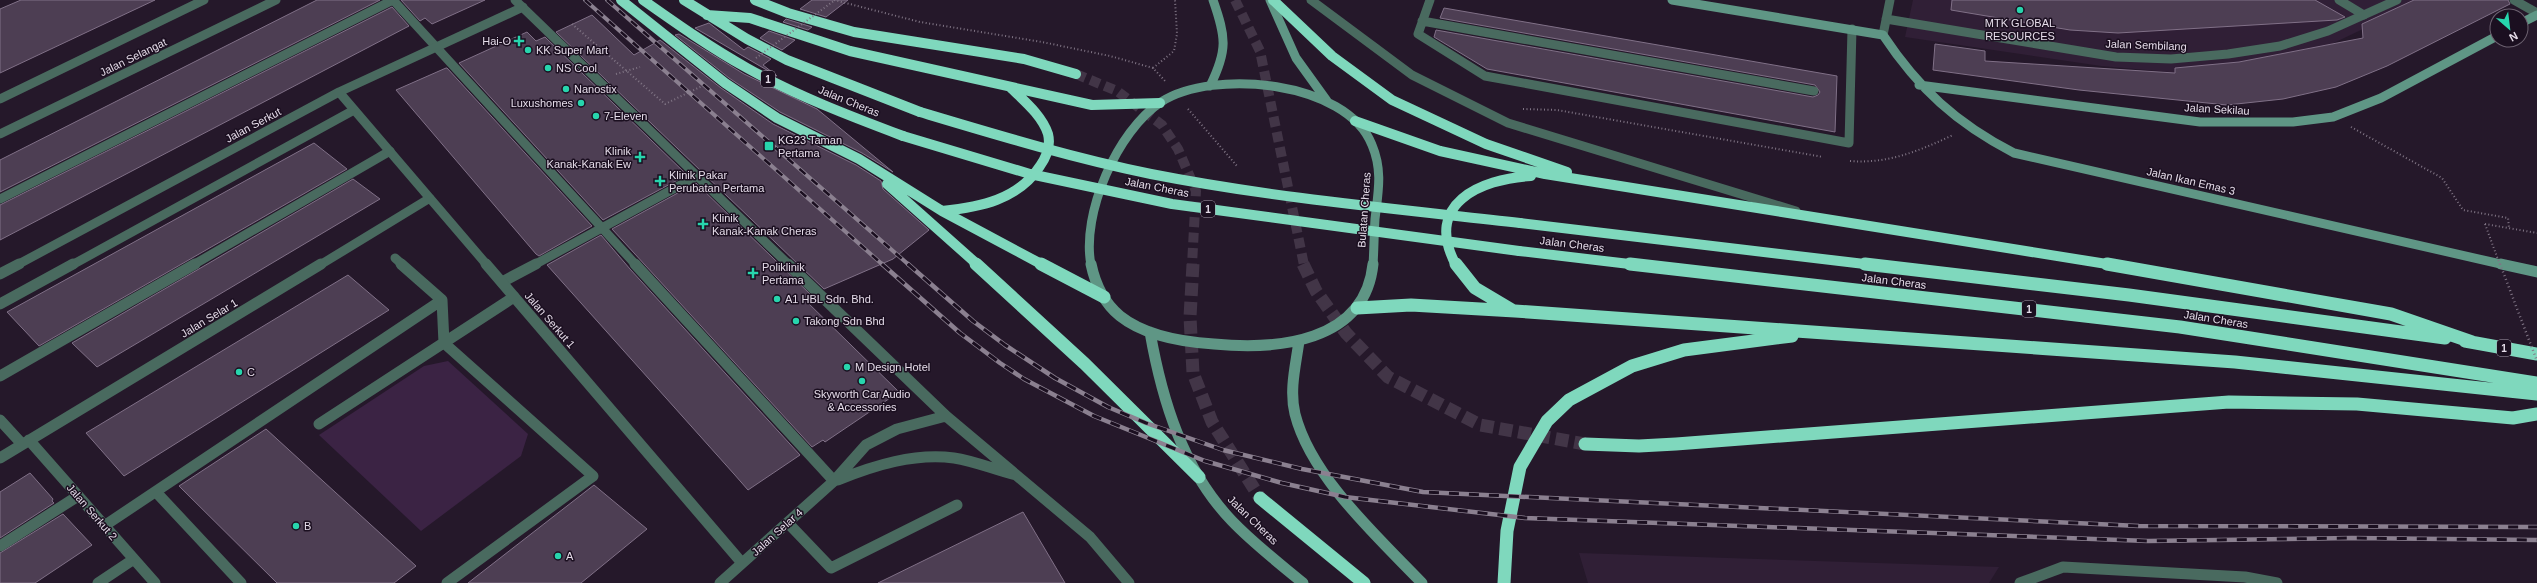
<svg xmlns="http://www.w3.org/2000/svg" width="2537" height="583" viewBox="0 0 2537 583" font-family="Arial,sans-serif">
<rect width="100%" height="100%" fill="#25182a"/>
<path fill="#301f36" d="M 1913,0 L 2424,0 L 2300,59 L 2192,74 L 2101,66 L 1905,37 Z
M 1579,553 L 1999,567 L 1989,583 L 1588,583 Z"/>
<path fill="#3b2344" d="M 448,361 L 528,434 L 521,456 L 421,531 L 319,435 L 424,366 Z"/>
<path fill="#4d3e53" stroke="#807087" d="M 21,0 L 155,0 L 0,73 L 0,9 Z
M 317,0 L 380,0 L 0,192 L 0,160 Z
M 401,0 L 485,0 L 432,24 L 425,18 L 420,21 Z
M 812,0 L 848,0 L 826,17 L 800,9 Z
M 1952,0 L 2315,0 L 2345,17 L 2337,20 L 2118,33 L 2070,30 L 1951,10 Z
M 2414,0 L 2508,0 L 2510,4 L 2387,66 L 2336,87 L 2283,99 L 2227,105 L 2079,90 L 1933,70 L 1935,44 L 1985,51 L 1985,61 L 2175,73 L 2175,68 L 2239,62 L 2363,38 L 2362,24 Z
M 392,7 L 409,26 L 0,240 L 0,205 Z
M 1444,8 L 1837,76 L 1835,132 L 1487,69 L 1434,37 L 1436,30 L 1813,97 L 1818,95 L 1820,92 L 1815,85 L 1440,18 Z
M 592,15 L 634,55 L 660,40 L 721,88 L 773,124 L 856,165 L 881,181 L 883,189 L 929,230 L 893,259 L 824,289 L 556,32 Z
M 786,19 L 812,27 L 808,30 L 783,22 Z
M 709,23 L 744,50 L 748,47 L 771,59 L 763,65 L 777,76 L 695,28 Z
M 769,31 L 795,40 L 782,50 L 760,38 Z
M 527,32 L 536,41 L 545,37 L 687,175 L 603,220 L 459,63 Z
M 679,34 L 744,74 L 817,109 L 893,172 L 862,153 L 780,112 L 729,78 L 675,35 Z
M 446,68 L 447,68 L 592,226 L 539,256 L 536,254 L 396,90 Z
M 314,143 L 347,169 L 39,346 L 7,312 Z
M 353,179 L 380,199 L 97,367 L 72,343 Z
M 696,183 L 811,295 L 804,299 L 899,392 L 825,442 L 823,440 L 812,447 L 612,229 Z
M 601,235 L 630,269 L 800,455 L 748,490 L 734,474 L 547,265 Z
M 348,275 L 389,310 L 124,476 L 86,433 Z
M 266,429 L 416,566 L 394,583 L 277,583 L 179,486 Z
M 30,473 L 53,499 L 52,501 L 54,503 L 0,538 L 0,492 Z
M 594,485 L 647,529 L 581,583 L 468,583 Z
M 1023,512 L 1065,583 L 878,583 Z
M 63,514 L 92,545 L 35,583 L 0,583 L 0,553 Z"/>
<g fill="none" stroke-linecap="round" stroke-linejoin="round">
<path stroke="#423547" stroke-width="10" stroke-dasharray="10 5.5" stroke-linecap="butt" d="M 1235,0 L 1260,51 L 1304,265
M 1076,74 L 1117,91 L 1162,125 L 1178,149 L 1196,191 L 1192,265"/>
<path stroke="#423547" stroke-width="13" stroke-dasharray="13 6" stroke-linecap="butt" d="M 1193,264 L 1190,317 L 1193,373 L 1212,422 L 1260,498
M 1303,264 L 1316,291 L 1346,333 L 1388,377 L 1480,425 L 1585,444"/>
<path stroke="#807585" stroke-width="2" stroke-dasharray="1 2.5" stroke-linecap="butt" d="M 834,0 L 920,22 L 1042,42 L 1110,56 L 1153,68 L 1166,82
M 572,24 L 665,104 L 702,86
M 1153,68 L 1174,51 L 1177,34 L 1175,0
M 616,74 L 640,67
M 1188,109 L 1237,166
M 1523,109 L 1557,110 L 1823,157
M 2351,127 L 2442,178 L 2463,210 L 2508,218 L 2509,228
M 1850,161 C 1888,164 1919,151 1953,135
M 2485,224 L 2537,233"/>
<path stroke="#496a5f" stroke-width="9" d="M 393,0 L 636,265
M 1311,0 L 1412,75 L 1508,123 L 1796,211
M 1430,0 L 1418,34 L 1485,76 L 1849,143 L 1852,29
M 2339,0 L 2364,15
M 2514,0 L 2537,13
M 1422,21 L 1814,91
M 0,199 L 393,0
M 395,258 L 403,265
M 193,265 L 390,151
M 534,265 L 697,176"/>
<path stroke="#496a5f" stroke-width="11" d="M 401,264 L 442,300 L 444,343 L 593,476 L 447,583
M 635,264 L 834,481
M 502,282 L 536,264
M 0,376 L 195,264
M 0,420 L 22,444
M 319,424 L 514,297
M 156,492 L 241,583
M 788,523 L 831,568 L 957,505
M 104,526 L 442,300
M 0,546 L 78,496
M 2020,583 L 2063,567 L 2245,577 L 2277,583"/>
<path stroke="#496a5f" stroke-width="9" d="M 515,0 L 789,265
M 1886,19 L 2116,57 L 2171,59 L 2228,54 L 2280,46 L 2328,31 L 2397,0
M 1883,35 L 1890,0
M 339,92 L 487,265
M 0,99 L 204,0
M 0,134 L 276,0
M 17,265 L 339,92 L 523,7
M 72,265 L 354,110
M 320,265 L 430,198"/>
<path stroke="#496a5f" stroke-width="11" d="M 486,264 L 742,563
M 788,264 L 946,416 L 1090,537 L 1129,583
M 0,274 L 19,264
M 0,304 L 73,264
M 29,440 L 155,583
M 0,458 L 321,264
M 838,480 C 875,465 914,453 954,458 C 975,461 995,470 1016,475
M 98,583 L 134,559
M 720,583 L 834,481 L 866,445 L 897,429 L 946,416"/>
<path stroke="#5f9685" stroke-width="9" d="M 1270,0 L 1296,58 L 1327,101
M 1672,0 L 1883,35 C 1919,89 1956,123 2014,153 L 2505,265
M 2521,23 L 2537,15
M 1919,85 L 2200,122 L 2293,122 L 2333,117 L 2381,98 L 2497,36
M 1210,86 C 1228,50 1226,37 1213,0
M 1091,265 C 1081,214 1117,131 1161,102 C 1213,68 1347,81 1372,145 C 1383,171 1378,193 1375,219 C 1374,235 1374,250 1373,265"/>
<path stroke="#5f9685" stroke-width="11" d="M 1091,264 C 1095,283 1104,303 1120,316 C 1145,336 1182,342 1214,344 C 1276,350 1365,343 1373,264
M 2501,264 L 2537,272
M 1150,332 C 1162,400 1183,470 1232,521 C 1254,544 1279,563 1303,583
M 1299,341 C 1296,364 1289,390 1295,414 C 1311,477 1378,537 1422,583"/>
<path stroke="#7fd8bd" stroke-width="10" d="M 621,0 L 725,83 L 777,118 L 859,159 L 942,211 L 1043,265
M 643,0 C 677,24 711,48 747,68 C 797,96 850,116 903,136
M 684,0 L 747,39 L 787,60 L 920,112
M 755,0 L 788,13 L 854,32 L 1024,59 L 1076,74
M 1273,0 L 1332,56 L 1392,100 L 1486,144 L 1567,172
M 707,15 L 750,18 L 850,51 L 1092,105 L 1160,103
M 1355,121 L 1440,151 L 1545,174 L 2113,265
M 887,184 L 978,265
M 942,211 C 980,207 1018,200 1040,166 C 1047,156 1051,146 1048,134 C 1042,115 1023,100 1010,87
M 1520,223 L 1873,265
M 1519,251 L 1638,265
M 1456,265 C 1423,204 1480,179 1531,176"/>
<path stroke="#7fd8bd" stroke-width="13" d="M 976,264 L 1085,364 L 1199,477
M 1041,264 L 1104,297
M 1456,264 L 1475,288 L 1512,310
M 1630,264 L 2180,327 L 2537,383
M 1865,264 L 2129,295 L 2445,338
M 2107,264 L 2391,314 L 2472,342
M 1357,308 L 1411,305 L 1515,311 L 2235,362 L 2537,394
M 2465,341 L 2537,354
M 1585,444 L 1639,446 L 1676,444 L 2229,402 L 2357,404 L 2513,418 L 2537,414
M 1260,498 L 1364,583
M 1504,583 L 1507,531 L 1520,467 L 1547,421 L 1569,400 L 1632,366 L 1684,350 L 1792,336"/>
<g stroke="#8b8090" stroke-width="4">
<path id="rail-far1" d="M 585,0 L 883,265
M 607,0 L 909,265"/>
</g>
<g stroke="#8b8090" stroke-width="4.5">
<path id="rail" d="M 882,264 L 960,333 L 1000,363 L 1024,379 L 1094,416 L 1205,461 L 1282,483 L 1345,497 L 1525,518 L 2148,541 L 2352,538 L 2537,540
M 908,264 L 973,321 L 1005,345 L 1055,378 L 1108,407 L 1146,423 L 1223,450 L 1302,469 L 1423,492 L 2139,526 L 2537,527"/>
</g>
<use href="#rail-far1" stroke="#1b0f20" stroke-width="2.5" stroke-dasharray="8" stroke-linecap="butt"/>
<use href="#rail" stroke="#1b0f20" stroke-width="3" stroke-dasharray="10" stroke-linecap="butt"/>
<path stroke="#807585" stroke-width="2" stroke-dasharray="1 2.5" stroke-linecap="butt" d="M 756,58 L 835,0
M 2485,224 L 2500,265"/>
<path stroke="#807585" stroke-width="2.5" stroke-dasharray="1 3" stroke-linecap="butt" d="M 2500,264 L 2537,361"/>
<path stroke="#7fd8bd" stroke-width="10" d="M 920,112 C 997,135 1073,158 1151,174 C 1273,198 1397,209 1520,223
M 903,136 L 1030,174 L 1172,204 L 1519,251"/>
</g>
<g fill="#27d5ad" stroke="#1b0f20" stroke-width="1.5">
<circle cx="2020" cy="10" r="4"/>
<path d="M517 35h4v4h4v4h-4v4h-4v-4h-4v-4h4z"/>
<circle cx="528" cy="50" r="4"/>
<circle cx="548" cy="68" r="4"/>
<circle cx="566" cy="89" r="4"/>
<circle cx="581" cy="103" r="4"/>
<circle cx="596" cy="116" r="4"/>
<rect x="764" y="141" width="10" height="10" rx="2"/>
<path d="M638 151h4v4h4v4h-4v4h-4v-4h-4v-4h4z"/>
<path d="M658 175h4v4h4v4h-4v4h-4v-4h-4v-4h4z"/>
<path d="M701 218h4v4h4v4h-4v4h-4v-4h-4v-4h4z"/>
<path d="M751 267h4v4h4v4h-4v4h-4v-4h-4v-4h4z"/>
<circle cx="777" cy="299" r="4"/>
<circle cx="796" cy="321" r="4"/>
<circle cx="847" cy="367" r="4"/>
<circle cx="239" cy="372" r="4"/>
<circle cx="862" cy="381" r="4"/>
<circle cx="296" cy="526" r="4"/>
<circle cx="558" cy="556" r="4"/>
</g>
<g text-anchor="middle" stroke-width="3" stroke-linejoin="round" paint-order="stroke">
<g fill="#1b0f20" stroke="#a89ead" stroke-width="1">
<rect x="761" y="71" width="14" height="16" rx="3"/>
<rect x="1201" y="201" width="14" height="16" rx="3"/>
<rect x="2022" y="301" width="14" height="16" rx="3"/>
<rect x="2497" y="340" width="14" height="16" rx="3"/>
</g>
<g font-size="10" font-weight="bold" fill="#e5dce9">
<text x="768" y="83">1</text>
<text x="1208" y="213">1</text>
<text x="2029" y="313">1</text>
<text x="2504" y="352">1</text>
</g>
<g font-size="11" fill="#e5dce9" stroke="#1b0f20" text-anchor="start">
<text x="2020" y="27" text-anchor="middle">MTK GLOBAL<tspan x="2020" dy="13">RESOURCES</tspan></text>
<text x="511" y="45" text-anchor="end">Hai-O</text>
<text x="536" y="54">KK Super Mart</text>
<text x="556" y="72">NS Cool</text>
<text x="574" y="93">Nanostix</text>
<text x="573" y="107" text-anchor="end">Luxushomes</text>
<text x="604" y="120">7-Eleven</text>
<text x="778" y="144">KG23 Taman<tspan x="778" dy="13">Pertama</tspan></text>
<text x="631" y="155" text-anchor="end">Klinik<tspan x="631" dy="13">Kanak-Kanak Ew</tspan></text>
<text x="669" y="179">Klinik Pakar<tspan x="669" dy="13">Perubatan Pertama</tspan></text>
<text x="712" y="222">Klinik<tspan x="712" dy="13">Kanak-Kanak Cheras</tspan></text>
<text x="762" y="271">Poliklinik<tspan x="762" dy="13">Pertama</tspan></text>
<text x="785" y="303">A1 HBL Sdn. Bhd.</text>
<text x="804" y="325">Takong Sdn Bhd</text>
<text x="855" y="371">M Design Hotel</text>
<text x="247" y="376">C</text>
<text x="862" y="398" text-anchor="middle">Skyworth Car Audio<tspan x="862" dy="13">&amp; Accessories</tspan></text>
<text x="304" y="530">B</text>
<text x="566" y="560">A</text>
</g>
<g font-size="11" fill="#e5dce9" stroke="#1b0f20">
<text transform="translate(2146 45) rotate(2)" y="4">Jalan Sembilang</text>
<text transform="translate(133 57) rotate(-26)" y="4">Jalan Selangat</text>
<text transform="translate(849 101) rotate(22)" y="4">Jalan Cheras</text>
<text transform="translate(2217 109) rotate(3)" y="4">Jalan Sekilau</text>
<text transform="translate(253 125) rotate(-28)" y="4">Jalan Serkut</text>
<text transform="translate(2191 181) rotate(13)" y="4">Jalan Ikan Emas 3</text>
<text transform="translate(1157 187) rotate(11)" y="4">Jalan Cheras</text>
<text transform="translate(1364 210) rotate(-86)" y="4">Bulatan Cheras</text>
<text transform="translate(1572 244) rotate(7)" y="4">Jalan Cheras</text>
<text transform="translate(1894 281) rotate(7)" y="4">Jalan Cheras</text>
<text transform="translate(209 318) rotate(-31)" y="4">Jalan Selar 1</text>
<text transform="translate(2216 319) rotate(9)" y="4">Jalan Cheras</text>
<text transform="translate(550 320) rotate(49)" y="4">Jalan Serkut 1</text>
<text transform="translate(92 512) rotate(49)" y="4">Jalan Serkut 2</text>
<text transform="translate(1253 520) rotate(44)" y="4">Jalan Cheras</text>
<text transform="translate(777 532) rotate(-42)" y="4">Jalan Selar 4</text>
</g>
</g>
<g transform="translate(2509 28) rotate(152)"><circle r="19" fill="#1b0f20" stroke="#6c6170"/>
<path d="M0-3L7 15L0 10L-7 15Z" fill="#27d5ad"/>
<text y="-6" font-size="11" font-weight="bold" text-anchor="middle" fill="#e5dce9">N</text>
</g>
</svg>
